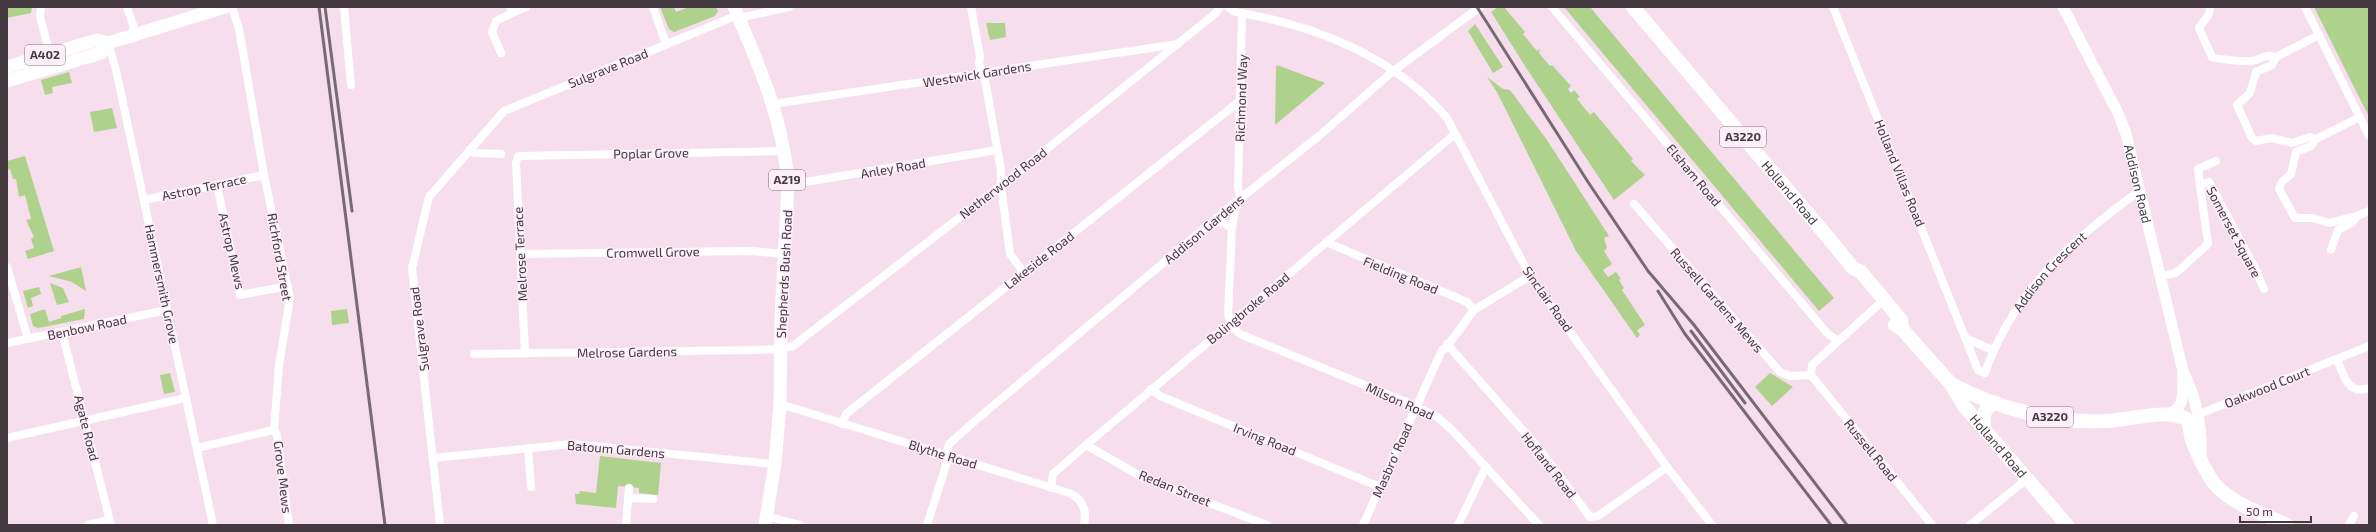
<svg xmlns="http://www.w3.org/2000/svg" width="2376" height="532" viewBox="0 0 2376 532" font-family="'Exo 2',sans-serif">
<rect width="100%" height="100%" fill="#f7deed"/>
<path fill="#aed18c" d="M 7,7 L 32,7 L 31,13 L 7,18 Z
M 660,7 L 674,7 L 676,12 L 689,7 L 716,7 L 718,11 L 715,16 L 674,32 L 669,29 Z
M 1498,7 L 1504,7 L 1525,32 L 1523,34 L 1537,51 L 1540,49 L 1539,53 L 1550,66 L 1552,65 L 1571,86 L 1568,89 L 1571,93 L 1574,90 L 1580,97 L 1577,99 L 1590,115 L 1594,112 L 1633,159 L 1631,161 L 1645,175 L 1614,200 L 1525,66 L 1491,12 Z
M 1564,7 L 1590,7 L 1834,298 L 1819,311 Z
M 2314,7 L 2369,7 L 2369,116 L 2362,103 Z
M 986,23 L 1005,23 L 1006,37 L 990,40 Z
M 1475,24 L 1503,67 L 1493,73 L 1468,31 Z
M 1277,65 L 1325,83 L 1275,125 L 1276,68 Z
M 69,72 L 72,83 L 52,87 L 53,93 L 45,95 L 41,80 Z
M 1487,77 L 1503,89 L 1510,90 L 1547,140 L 1609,236 L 1604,238 L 1607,248 L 1604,251 L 1612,264 L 1603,270 L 1608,277 L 1616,272 L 1621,279 L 1619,280 L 1624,288 L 1622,290 L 1645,325 L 1637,330 L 1640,335 L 1637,338 L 1576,251 L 1497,92 Z
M 112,108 L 117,128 L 94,132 L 90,112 Z
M 25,156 L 54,251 L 28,259 L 25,251 L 34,248 L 31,239 L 34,237 L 26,220 L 31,219 L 25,195 L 19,197 L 16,179 L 13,179 L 10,169 L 7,170 L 7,161 Z
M 81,267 L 86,291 L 72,282 L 49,276 Z
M 50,283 L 63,288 L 69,302 L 57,305 Z
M 39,287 L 41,294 L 31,298 L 33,306 L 28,308 L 23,291 Z
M 45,309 L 49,322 L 61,318 L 61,316 L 85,309 L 84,319 L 38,328 L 33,326 L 30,314 Z
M 347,309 L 349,323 L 332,325 L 331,311 Z
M 170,373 L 175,392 L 164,394 L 160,375 Z
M 1770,373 L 1793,387 L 1772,406 L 1755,387 Z
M 600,456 L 661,463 L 658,495 L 639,493 L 639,488 L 618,486 L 616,508 L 576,504 L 575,494 L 579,494 L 580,491 L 596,493 Z"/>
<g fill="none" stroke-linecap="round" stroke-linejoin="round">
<g stroke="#fff" stroke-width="8">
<path d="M 41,7 L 40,17 L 50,54"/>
<path d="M 127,7 L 136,34"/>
<path d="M 232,7 L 239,29 L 264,175 L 290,298 L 279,365 L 274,430"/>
<path d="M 344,7 L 351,85"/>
<path d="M 653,7 L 666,44"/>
<path d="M 971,7 L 980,57 L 979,64 L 985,80 L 1001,170 L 1001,186 L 1010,254 L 1024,273"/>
<path d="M 1228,7 L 1235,12 C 1314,25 1394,56 1447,118 L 1530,276 L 1667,467 L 1712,525"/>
<path d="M 1552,7 L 1827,333 L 1837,340"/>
<path id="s1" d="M 1833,7 L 1978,370 L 1985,373 C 2012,295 2069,242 2134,195 L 2141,193"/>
<path d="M 2210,7 L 2209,14 L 2199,28 L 2212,57 C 2214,59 2247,62 2252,61 C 2261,59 2266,53 2276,57 L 2272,65 L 2256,72 L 2250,93 L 2237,105 L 2252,138 L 2256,141 L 2272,138 L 2292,143 L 2310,137 L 2316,139 L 2311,146 L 2296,152 L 2291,174 L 2282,182 L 2279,189 L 2295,218 L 2313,218 L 2329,223 L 2357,216 L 2352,223 L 2338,230 L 2331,250"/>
<path d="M 2305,7 L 2369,136"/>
<path d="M 512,13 L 526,7"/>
<path d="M 739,18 L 789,7"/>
<path d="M 108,43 L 116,70 L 213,525"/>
<path d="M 501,53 L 492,32 L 496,21 L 512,13 L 510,7"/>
<path d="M 2276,57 L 2319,35"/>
<path d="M 773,104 L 1178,44"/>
<path d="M 2316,139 L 2360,117"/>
<path d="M 469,150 L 474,153 L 501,154"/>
<path d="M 217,185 L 240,295 L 288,286"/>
<path d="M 788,185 L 997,150"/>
<path d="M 2200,185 L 2198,169 L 2216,161"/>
<path d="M 1241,199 L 1238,188 L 1242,13"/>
<path d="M 144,200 L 264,175"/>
<path d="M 1237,201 L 1232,228 L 1228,314 L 1233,328 L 1240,334 L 1411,404 L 1437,417 L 1452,430 L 1539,525"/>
<path d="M 1634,204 L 1780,372 L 1790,376 L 1811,375"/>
<path d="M 2357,216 L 2369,211"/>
<path d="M 1214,222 L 1223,223 L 1232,228"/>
<path d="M 1326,242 L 1467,302 L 1474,310"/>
<path d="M 521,254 L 751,251 L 786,254"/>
<path d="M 7,267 L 28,339"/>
<path d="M 2161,276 L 2176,273 L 2208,244 L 2200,185 L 2209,182 L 2255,268 L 2264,289"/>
<path d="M 1878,305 L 1812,365 L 1811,375 L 1932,525"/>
<path d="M 62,332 L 111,525"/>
<path d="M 1967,339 L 1993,350"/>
<path d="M 7,343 L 167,310"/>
<path d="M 1447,344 L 1541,451 L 1590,517 L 1598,516 L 1667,467"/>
<path d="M 525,353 L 516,163 L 518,156 L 784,151"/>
<path d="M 474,354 L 752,350 L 780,349 L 793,346 L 1012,177 L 1216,13 L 1220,7"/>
<path d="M 2337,359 C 2343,374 2348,396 2369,388"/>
<path d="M 1151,389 L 1160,396 L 1380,487"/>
<path d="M 780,404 L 1069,493 C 1083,499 1087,510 1084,525"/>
<path d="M 2197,415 L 2369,346"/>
<path d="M 842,424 L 846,414 L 1241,100"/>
<path d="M 274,430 L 277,435 L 289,525"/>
<path d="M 7,438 L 186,398"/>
<path d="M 1086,445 L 1144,478 L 1267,525"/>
<path d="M 197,448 L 274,430"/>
<path d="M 528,448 L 531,487"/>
<path d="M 946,455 L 949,444 L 976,420 L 1231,206 L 1319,136 L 1392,72 L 1480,7"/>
<path d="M 434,458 L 571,444 L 775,464"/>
<path d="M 1051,488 L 1053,474 L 1086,445 L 1455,134"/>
<path d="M 628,498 L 653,499"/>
<path d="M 766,516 L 800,525"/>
<path d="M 88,525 L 110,520"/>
<path d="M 440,525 L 412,268 L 429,197 L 504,111 L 738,15"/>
<path d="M 626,525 L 629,488"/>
<path d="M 927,525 L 949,456"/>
<path d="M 1363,525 L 1442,350 L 1445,349 L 1474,310 L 1530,276"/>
<path d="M 1458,525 L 1486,467"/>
<path d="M 1970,525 L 2027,479"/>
<path d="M 2349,525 L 2354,516"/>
</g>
<g stroke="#fff" stroke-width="11">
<path id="s2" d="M 2063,7 L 2118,113 L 2126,134 L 2183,371 C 2196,397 2203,429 2201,458"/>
<path d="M 2166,414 C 2189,409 2181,389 2183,371"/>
</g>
<path stroke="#fff" stroke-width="13" d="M 734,7 C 759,65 784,121 788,185 L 781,318 L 780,404 L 775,464 L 765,525
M 7,67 L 97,40 L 108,43 L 225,7
M 7,81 L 101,53 L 108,43"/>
<g stroke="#fff" stroke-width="14">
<path id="s3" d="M 1633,7 L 1831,241 L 1853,268 L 1861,272 L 1901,320 L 1902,329"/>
<path id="s4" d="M 1895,325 L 1902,329 L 1951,384 L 1964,406 L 2067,525"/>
<path d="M 1951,384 C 1997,408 2054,424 2106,421 C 2127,420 2162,410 2181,417 C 2183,417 2185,418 2187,420 C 2190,424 2190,434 2192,440 C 2196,451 2203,465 2209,476 C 2224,502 2261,513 2287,525"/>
<path d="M 1986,432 C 1981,419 1983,407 1996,403"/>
</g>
<path stroke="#786a72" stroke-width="3" d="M 319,7 L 385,525
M 325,7 L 352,211
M 1477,7 L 1588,182 L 1648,271 L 1694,325 L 1847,525
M 1658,291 L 1685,334 L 1831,525
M 1691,331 L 1745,403"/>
</g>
<g text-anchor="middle" stroke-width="3" stroke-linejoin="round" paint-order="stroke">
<g fill="#fdeef8" stroke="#7b6f76" stroke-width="1">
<rect x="25" y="45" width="40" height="20" rx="3"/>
<rect x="1720" y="127" width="46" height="20" rx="3"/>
<rect x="769" y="170" width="36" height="20" rx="3"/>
<rect x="2027" y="407" width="46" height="20" rx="3"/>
</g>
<g font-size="12" font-weight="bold" fill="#43393f">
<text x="45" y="59">A402</text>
<text x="1743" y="141">A3220</text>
<text x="787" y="184">A219</text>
<text x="2050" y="421">A3220</text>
</g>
<g font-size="13" fill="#43393f" stroke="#fdeef8">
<text transform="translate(608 68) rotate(-22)" y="5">Sulgrave Road</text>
<text transform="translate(977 74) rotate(-9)" y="5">Westwick Gardens</text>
<text transform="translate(1241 98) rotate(-88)" y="5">Richmond Way</text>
<text transform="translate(651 153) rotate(-1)" y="5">Poplar Grove</text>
<text transform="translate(893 168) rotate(-10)" y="5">Anley Road</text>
<text transform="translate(1900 173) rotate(68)" y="5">Holland Villas Road</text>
<text transform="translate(1694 175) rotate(50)" y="5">Elsham Road</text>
<text transform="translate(1003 183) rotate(-38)" y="5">Netherwood Road</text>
<text dy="5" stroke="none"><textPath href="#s2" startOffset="193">Addison Road</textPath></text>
<text transform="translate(204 187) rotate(-12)" y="5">Astrop Terrace</text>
<text dy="5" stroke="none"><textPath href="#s3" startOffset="243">Holland Road</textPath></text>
<text transform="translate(1204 229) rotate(-40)" y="5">Addison Gardens</text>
<text transform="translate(2234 232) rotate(62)" y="5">Somerset Square</text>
<text transform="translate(232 251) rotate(77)" y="5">Astrop Mews</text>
<text transform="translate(653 252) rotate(-1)" y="5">Cromwell Grove</text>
<text transform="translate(520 254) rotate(-93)" y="5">Melrose Terrace</text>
<text transform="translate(280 257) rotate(80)" y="5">Richford Street</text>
<text transform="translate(1039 260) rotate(-38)" y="5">Lakeside Road</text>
<text dy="5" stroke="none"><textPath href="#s1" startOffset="520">Addison Crescent</textPath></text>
<text transform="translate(784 274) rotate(-87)" y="5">Shepherds Bush Road</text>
<text transform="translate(1401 275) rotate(22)" y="5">Fielding Road</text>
<text transform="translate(162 284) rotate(78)" y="5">Hammersmith Grove</text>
<text transform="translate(1548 299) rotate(55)" y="5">Sinclair Road</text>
<text transform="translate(1717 300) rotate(49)" y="5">Russell Gardens Mews</text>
<text transform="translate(1248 308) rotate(-40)" y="5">Bolingbroke Road</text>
<text transform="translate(87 327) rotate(-12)" y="5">Benbow Road</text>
<text transform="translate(419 329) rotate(-97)" y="5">Sulgrave Road</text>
<text transform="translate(627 352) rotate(-1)" y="5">Melrose Gardens</text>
<text transform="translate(2267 387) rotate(-22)" y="5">Oakwood Court</text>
<text transform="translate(1400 401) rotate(24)" y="5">Milson Road</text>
<text transform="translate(87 428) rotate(76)" y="5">Agate Road</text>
<text transform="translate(1265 439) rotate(22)" y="5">Irving Road</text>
<text dy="5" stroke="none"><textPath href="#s4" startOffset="160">Holland Road</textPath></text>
<text transform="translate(616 449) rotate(5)" y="5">Batoum Gardens</text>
<text transform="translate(1871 450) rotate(51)" y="5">Russell Road</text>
<text transform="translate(943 454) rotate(17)" y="5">Blythe Road</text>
<text transform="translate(1392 460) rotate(-66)" y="5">Masbro' Road</text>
<text transform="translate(1549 465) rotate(52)" y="5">Hofland Road</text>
<text transform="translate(283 477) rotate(83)" y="5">Grove Mews</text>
<text transform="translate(1175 488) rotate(22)" y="5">Redan Street</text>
</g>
</g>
<rect width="2376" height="532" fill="none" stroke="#43393f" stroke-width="16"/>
<path d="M2240 516v6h71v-6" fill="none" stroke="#43393f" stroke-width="2"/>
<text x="2246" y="516" font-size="12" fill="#43393f" stroke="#fdeef8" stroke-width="3" paint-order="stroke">50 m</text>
</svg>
